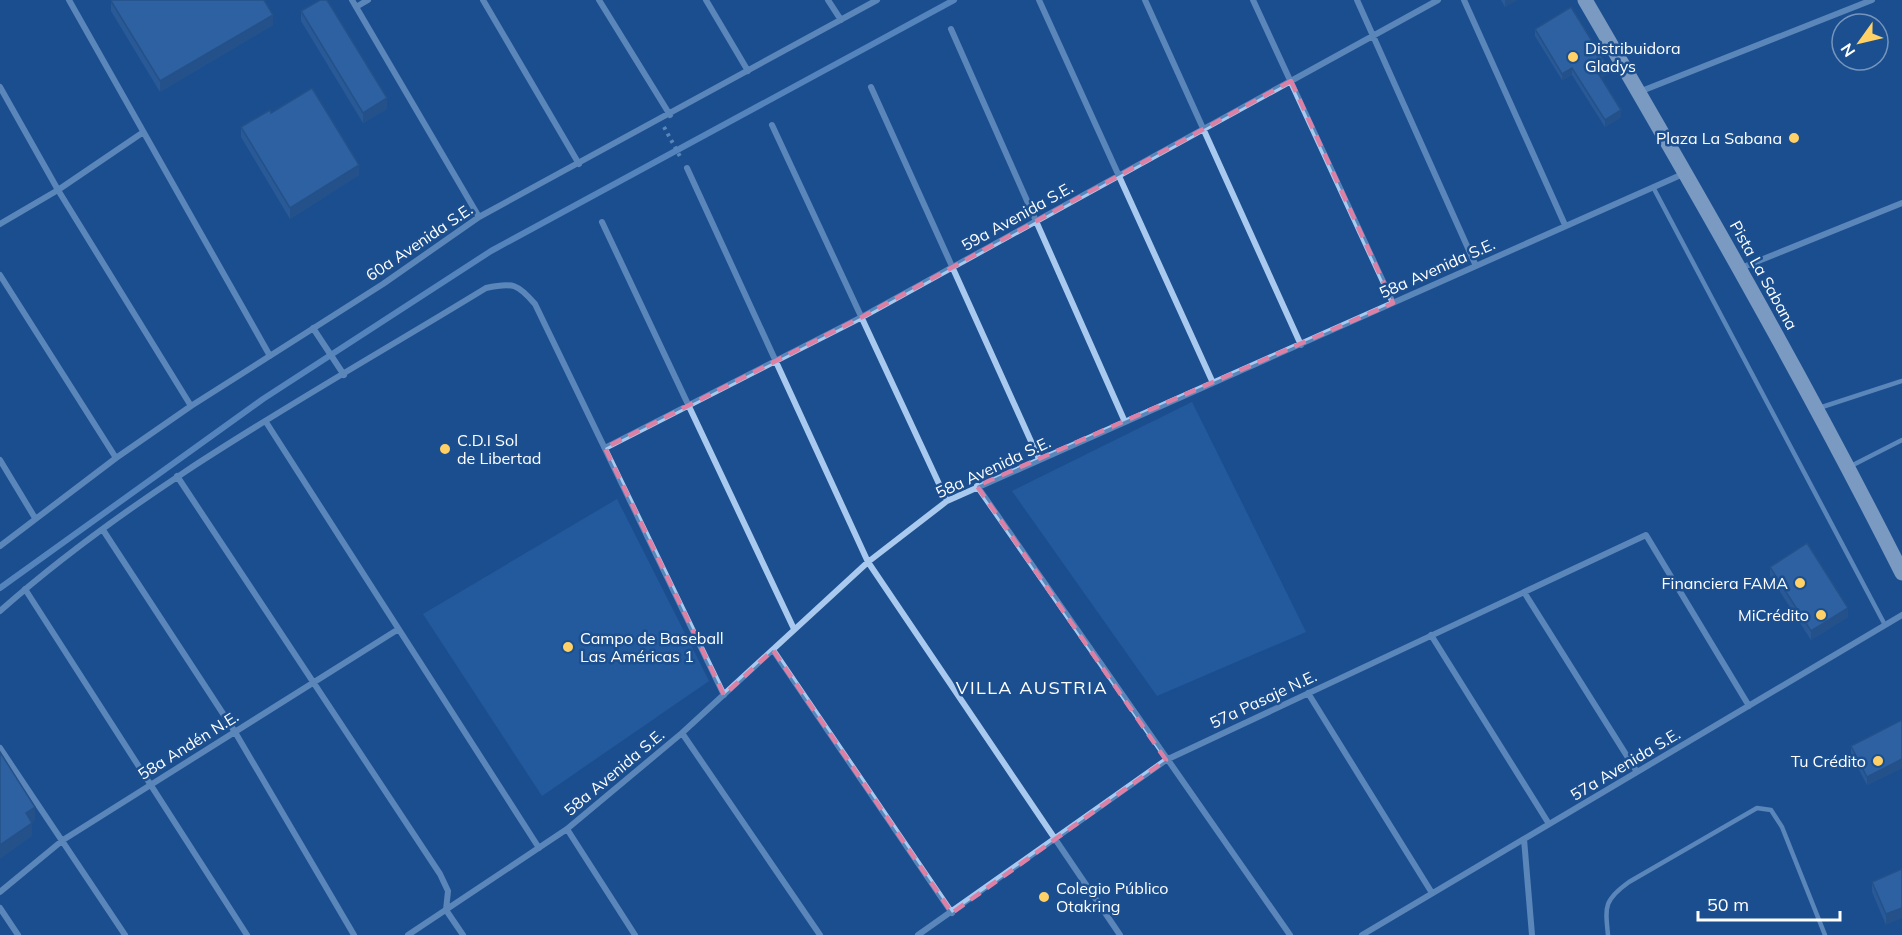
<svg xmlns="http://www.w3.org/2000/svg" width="1902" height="935" viewBox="0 0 1902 935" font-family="Mulish,sans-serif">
<rect width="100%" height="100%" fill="#1b4f8f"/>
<path fill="#2e69ad" d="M 1192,402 L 1306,632 L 1157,696 L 1012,491 Z
M 617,499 L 709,681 L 542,796 L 423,614 Z"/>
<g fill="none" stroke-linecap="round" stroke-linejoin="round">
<path stroke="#9cc4f0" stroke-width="6" d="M 0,588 L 263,399 L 491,251 L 954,0"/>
<path stroke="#a9c9ee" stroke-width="4" stroke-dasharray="3 4.5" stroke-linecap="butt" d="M 664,127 L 682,160"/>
<path stroke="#a9c9ee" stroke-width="4.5" d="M 1653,187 L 1885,625
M 1819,408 L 1902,381
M 1851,466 L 1902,440
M 1608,935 C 1605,906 1604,900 1629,882 L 1757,808 L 1771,810 L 1782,827 L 1825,935"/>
<path stroke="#a9c9ee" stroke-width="6" d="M 69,0 L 270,356
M 352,0 L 479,217
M 483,0 L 579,164
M 599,0 L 670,115
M 706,0 L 748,71
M 828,0 L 841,20
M 1039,0 L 1213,383
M 1145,0 L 1301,345
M 1253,0 L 1393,303
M 1357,0 L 1476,266
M 1464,0 L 1565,225
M 356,7 L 368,0
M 951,29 L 1125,422
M 0,87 L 58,190 L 191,406
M 871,87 L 1039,459
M 1639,92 L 1872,0
M 772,125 L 947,501
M 687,168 L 868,562 L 1120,935
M 602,222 L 794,629
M 0,224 L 58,190 L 142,133
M 1741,268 L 1902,203
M 0,275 L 116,458
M 313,328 L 344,375
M 266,422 L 539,848
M 605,448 L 862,317 L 1438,0
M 0,460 L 35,518
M 177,476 L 440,874 L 448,891 L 446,910 L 463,935
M 977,486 L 1290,935
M 103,530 L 235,732 L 354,935
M 0,546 L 116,458 L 191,406 L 383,284 L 479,217 L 877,0
M 25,589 L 247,935
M 1524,592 L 1637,772
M 0,611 C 146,482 321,389 486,288 C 513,282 518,284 535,304 L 724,695
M 1431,635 L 1549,824
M 773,650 L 952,913
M 1308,693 L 1432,893
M 682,733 L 820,935
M 0,748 L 125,935
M 567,829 L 635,935
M 1524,839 L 1532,935
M 0,892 L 63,840 L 397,630
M 0,908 L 18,935
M 408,935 L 567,829 L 682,733 L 868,562 L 947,501 L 1683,174
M 918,935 L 1166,760 L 1646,535 L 1749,706
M 1362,935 L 1902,615"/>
<path stroke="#f0f6ff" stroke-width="15" d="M 1585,0 C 1695,189 1804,378 1902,573"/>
</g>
<path fill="#3a679d" d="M 1501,0 L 1517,0 L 1505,7 Z
M 111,1 L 273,25 L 160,92 L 111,11 Z
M 301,11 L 387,109 L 363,123 L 301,21 Z
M 1535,29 L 1608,74 L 1601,78 L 1621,117 L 1605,127 L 1572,75 L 1562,80 L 1535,36 Z
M 271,113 L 359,175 L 290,219 L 241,137 L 241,127 Z
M 1770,567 L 1848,617 L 1811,640 L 1770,576 Z
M 1902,720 L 1902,768 L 1867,785 L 1851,754 L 1851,746 Z
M 1902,869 L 1886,925 L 1872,892 L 1872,882 Z"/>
<path fill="#305480" d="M 1505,0 L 1517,0 L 1505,7 Z
M 273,15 L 273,25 L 160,92 L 160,81 Z
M 1608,67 L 1608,74 L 1598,80 L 1598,73 Z
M 1572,68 L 1572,75 L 1562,80 L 1562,74 Z
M 387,98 L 387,109 L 363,123 L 363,113 Z
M 1621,110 L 1621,117 L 1605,127 L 1605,120 Z
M 359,165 L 359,175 L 290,219 L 290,208 Z
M 1848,608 L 1848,617 L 1811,640 L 1811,631 Z
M 1902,759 L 1902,768 L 1867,785 L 1867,777 Z
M 35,807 L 35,820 L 26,827 L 26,813 Z
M 32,823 L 32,836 L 0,859 L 0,845 Z
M 1902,908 L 1902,918 L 1886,925 L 1886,914 Z"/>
<path fill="#4478b7" stroke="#305480" stroke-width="1.5" d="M 112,0 L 264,0 L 273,15 L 160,81 L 111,1 Z
M 320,0 L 327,0 L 387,98 L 363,113 L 301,11 Z
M 1571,7 L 1608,67 L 1598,73 L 1621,110 L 1605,120 L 1572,68 L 1562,74 L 1535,29 Z
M 312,88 L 359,165 L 290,208 L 241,127 L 270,110 L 271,113 Z
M 1807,543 L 1848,608 L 1811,631 L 1770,567 Z
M 1902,720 L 1902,759 L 1867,777 L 1851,746 Z
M 0,752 L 35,807 L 26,813 L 32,823 L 0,845 Z
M 1902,869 L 1902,908 L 1886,914 L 1872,882 Z"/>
<path d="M0 0H1902V935H0ZM 1291,81 L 1393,303 L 977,486 L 1166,760 L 952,913 L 773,650 L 724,695 L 605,448 L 862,317 Z" fill="#1b4f8f" fill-opacity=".55" fill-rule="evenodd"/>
<path fill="none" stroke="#dd80a5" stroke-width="4.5" stroke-dasharray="12 8" stroke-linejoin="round" d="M 1291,81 L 1393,303 L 977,486 L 1166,760 L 952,913 L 773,650 L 724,695 L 605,448 L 862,317 Z"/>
<g fill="#ffd166" stroke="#1b4f8f" stroke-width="2">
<circle cx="1573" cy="57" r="6"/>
<circle cx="1794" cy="138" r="6"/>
<circle cx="445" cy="449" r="6"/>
<circle cx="1800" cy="583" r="6"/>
<circle cx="1821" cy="615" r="6"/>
<circle cx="568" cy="647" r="6"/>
<circle cx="1878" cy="761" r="6"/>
<circle cx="1044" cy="897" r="6"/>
</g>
<g text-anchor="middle" stroke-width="5" stroke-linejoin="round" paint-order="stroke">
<g font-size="16" fill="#fff" stroke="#1b4f8f" text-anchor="start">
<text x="1585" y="54">Distribuidora<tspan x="1585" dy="18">Gladys</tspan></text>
<text x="1782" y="144" text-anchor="end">Plaza La Sabana</text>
<text x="457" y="446">C.D.I Sol<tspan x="457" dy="18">de Libertad</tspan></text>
<text x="1788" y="589" text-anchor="end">Financiera FAMA</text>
<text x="1809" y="621" text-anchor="end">MiCrédito</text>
<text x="580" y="644">Campo de Baseball<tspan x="580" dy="18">Las Américas 1</tspan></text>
<text x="1866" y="767" text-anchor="end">Tu Crédito</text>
<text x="1056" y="894">Colegio Público<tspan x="1056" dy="18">Otakring</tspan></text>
</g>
<g font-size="16" fill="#fff" stroke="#1b4f8f">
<text transform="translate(1017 216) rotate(-29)" y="6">59a Avenida S.E.</text>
<text transform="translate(419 242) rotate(-34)" y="6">60a Avenida S.E.</text>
<text transform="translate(1437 268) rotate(-24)" y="6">58a Avenida S.E.</text>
<text transform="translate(1764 275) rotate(61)" y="6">Pista La Sabana</text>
<text transform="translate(993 467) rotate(-25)" y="6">58a Avenida S.E.</text>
<text transform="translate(1263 699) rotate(-25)" y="6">57a Pasaje N.E.</text>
<text transform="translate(188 745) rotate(-32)" y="6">58a Andén N.E.</text>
<text transform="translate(1625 764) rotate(-31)" y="6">57a Avenida S.E.</text>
<text transform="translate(614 772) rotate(-40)" y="6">58a Avenida S.E.</text>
</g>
<g font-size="18" letter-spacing="1.5" fill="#fff" stroke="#1b4f8f">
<text x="1032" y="694">VILLA AUSTRIA</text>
</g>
</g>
<g transform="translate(1860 42) rotate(236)"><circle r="28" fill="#1b4f8f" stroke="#7695bc" stroke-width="1.5"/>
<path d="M0-4.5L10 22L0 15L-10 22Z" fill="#ffd166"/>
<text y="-9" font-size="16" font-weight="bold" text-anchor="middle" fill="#ffffff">N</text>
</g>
<path d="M1698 911v9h142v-9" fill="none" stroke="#ffffff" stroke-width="3"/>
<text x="1707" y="911" font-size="18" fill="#ffffff" stroke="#1b4f8f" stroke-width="4.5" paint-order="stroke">50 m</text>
</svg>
